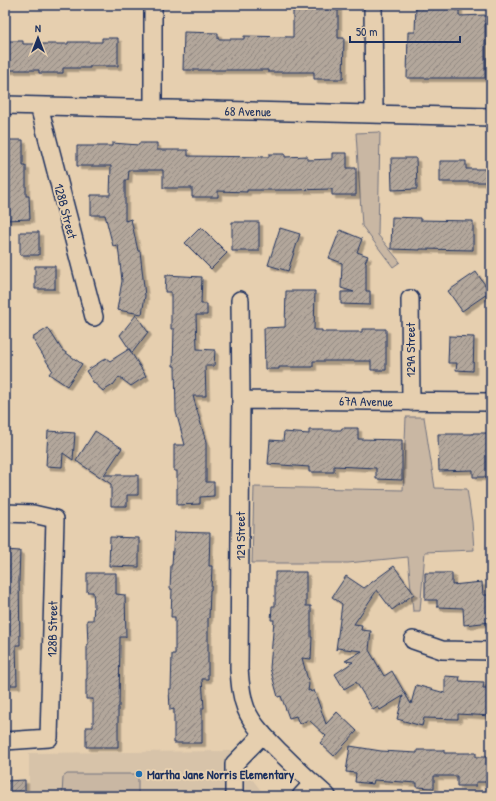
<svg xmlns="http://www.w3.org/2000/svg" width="496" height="801" viewBox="0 0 496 801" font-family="'Patrick Hand',sans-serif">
<defs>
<pattern id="building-hatch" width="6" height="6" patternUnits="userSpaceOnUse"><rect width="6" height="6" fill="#b3a79b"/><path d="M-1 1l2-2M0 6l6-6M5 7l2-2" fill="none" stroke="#918882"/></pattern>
<filter id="shadow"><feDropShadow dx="3.5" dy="3.5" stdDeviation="0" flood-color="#0004"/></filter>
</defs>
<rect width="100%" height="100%" fill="#e6cfaf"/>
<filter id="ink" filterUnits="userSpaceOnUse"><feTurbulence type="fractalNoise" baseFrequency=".025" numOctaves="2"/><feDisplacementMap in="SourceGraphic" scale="8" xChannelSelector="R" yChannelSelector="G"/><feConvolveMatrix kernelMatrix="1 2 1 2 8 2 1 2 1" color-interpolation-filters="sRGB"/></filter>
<g filter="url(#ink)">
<path fill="#d7c3a9" d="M 231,751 L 265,796 L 29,796 L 29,753 Z"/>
<path fill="#c9b7a3" stroke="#727380" d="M 380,132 L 378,235 L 400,262 L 393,267 L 362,226 L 356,133 Z
M 406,417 L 424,417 L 435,488 L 467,489 L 472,522 L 474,550 L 425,552 L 420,611 L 413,611 L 408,557 L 348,563 L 252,563 L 254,487 L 403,490 Z
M 67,774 L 138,774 L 138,795 L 128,795 L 128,796 L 62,796 L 63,777 Z"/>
<path fill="url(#building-hatch)" stroke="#1b2f5e" filter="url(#shadow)" d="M 293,5 L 338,5 L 338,38 L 344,38 L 343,79 L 314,79 L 314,72 L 268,72 L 268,70 L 183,70 L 184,32 L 218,33 L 218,39 L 244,39 L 244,36 L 293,37 Z
M 416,5 L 459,5 L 459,16 L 485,15 L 485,78 L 407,78 L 408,32 L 415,32 Z
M 102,38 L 118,38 L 118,66 L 90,66 L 90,68 L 63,68 L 63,73 L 39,73 L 39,70 L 5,70 L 5,41 L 23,41 L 23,44 L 68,44 L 68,42 L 102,42 Z
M 5,140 L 23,140 L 23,166 L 26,166 L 26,196 L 29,196 L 30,219 L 5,220 Z
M 112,143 L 139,145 L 139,143 L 157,143 L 157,150 L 188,150 L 188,156 L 269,157 L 269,154 L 285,154 L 285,157 L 307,156 L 307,160 L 332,159 L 332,153 L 347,153 L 347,168 L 356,168 L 356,195 L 332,195 L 332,189 L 295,190 L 247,190 L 247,192 L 218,191 L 218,197 L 192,197 L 192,188 L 163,188 L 163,170 L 129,170 L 128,180 L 125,180 L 125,221 L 131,219 L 138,251 L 140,251 L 145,296 L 142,314 L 117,310 L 122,281 L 118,245 L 113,246 L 105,215 L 91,215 L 91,195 L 110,195 L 111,166 L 77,166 L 77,146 L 112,146 Z
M 391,158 L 416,158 L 417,189 L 392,190 Z
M 440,161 L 466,161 L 466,169 L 491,169 L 491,182 L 440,182 Z
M 392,217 L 420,218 L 420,220 L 473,221 L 473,250 L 420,249 L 420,250 L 391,249 Z
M 232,222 L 259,222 L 259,251 L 232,251 Z
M 201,227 L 227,253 L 211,269 L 185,243 Z
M 280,228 L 300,234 L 288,271 L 268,265 Z
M 340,230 L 362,239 L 357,252 L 368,256 L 365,262 L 366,262 L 366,291 L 370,291 L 370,305 L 341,304 L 341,292 L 354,292 L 341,288 L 342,263 L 329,258 Z
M 20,232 L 39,232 L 39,255 L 20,255 Z
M 35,266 L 55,266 L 55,289 L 35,289 Z
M 476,272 L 490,292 L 462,311 L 448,291 Z
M 166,275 L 202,277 L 201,304 L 207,304 L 207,315 L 196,315 L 197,349 L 215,350 L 214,366 L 205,366 L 206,396 L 193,396 L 206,442 L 206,482 L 214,482 L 214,496 L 200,497 L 200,504 L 177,505 L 177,471 L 174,471 L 174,445 L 185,445 L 176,412 L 175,366 L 173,366 L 174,329 L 171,329 L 171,292 L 165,292 Z
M 286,291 L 315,291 L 314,330 L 322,330 L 322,332 L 362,332 L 362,329 L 386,329 L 386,370 L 371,370 L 371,361 L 313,361 L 313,367 L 279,367 L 279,369 L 265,369 L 264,328 L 285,327 Z
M 136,315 L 148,332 L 132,353 L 120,335 Z
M 48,328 L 62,350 L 82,364 L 67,386 L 49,374 L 52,370 L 32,338 Z
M 449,336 L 474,337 L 473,371 L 456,370 L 457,363 L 448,363 Z
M 129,349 L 146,376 L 131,386 L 119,377 L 113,385 L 103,391 L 93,382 L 86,371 L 106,358 L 110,361 Z
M 342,428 L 358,428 L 358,439 L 402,440 L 402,480 L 376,479 L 376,468 L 334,466 L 334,472 L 309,472 L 309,467 L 268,464 L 270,440 L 283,441 L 284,432 L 309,434 L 309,430 L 341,430 Z
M 48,431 L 75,433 L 73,460 L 63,453 L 62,467 L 46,466 Z
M 95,431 L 122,448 L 104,475 L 138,475 L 138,495 L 127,495 L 127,506 L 111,506 L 111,484 L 76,461 Z
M 473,433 L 488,433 L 488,459 L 491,459 L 491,477 L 473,477 L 473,470 L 439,471 L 438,434 L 473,434 Z
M 174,532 L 210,533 L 209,566 L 212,566 L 211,590 L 210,590 L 209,618 L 208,618 L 208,679 L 202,679 L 204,708 L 202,708 L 202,743 L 174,743 L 174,709 L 170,710 L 169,689 L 171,689 L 172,654 L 175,654 L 175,617 L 171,617 L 172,589 L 170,589 L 171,565 L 172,565 Z
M 110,537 L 139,538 L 139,567 L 109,566 Z
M 5,550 L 20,551 L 19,580 L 20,645 L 16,645 L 17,685 L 5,685 Z
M 394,566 L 414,594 L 392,610 L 377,590 L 354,624 L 362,625 L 361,630 L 371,631 L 369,650 L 384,676 L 392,671 L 411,704 L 416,685 L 445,693 L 445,676 L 460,677 L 459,681 L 484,682 L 483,688 L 491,688 L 491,716 L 458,714 L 458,719 L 424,718 L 422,726 L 397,719 L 403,696 L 380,710 L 378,707 L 373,710 L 356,682 L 344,689 L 335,674 L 353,662 L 345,661 L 362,651 L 337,648 L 336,650 L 342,604 L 332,597 L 346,576 L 364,588 Z
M 275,572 L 306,572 L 306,606 L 311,606 L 311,637 L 312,637 L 311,659 L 302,658 L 309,684 L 308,691 L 310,690 L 311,692 L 314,690 L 326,724 L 337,712 L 357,731 L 334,756 L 320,743 L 326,736 L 309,720 L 299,724 L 296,716 L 289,718 L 281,696 L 278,697 L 270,668 L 274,620 L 271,620 L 272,606 L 275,606 Z
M 87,573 L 116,573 L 116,594 L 125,595 L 126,637 L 120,637 L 119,707 L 118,707 L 118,747 L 86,747 L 86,727 L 93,727 L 93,699 L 86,699 L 86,679 L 87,679 L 87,645 L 88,645 L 87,620 L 93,620 L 94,604 L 93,592 L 87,592 Z
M 425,573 L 452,573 L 452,585 L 482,582 L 483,595 L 491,595 L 491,622 L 464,625 L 463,608 L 437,607 L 437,600 L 425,600 Z
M 350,746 L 381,751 L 417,753 L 417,750 L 444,750 L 444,753 L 476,753 L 476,757 L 491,757 L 491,782 L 476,782 L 476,786 L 457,786 L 457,776 L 434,776 L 434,788 L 417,787 L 417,783 L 374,780 L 373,784 L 355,782 L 356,773 L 346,772 Z
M 25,780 L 25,796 L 5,796 L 5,781 Z"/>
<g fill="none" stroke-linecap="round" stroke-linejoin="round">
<g stroke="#1b2f5e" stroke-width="20">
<path id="minor" d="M 153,5 L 153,109
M 373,5 L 374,114
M 5,105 L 491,117
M 39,106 L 94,317
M 410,299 L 411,402
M 240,300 L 241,400 L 239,669 C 240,683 241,696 246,709 C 253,726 267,739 280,752 C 295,767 311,782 327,796
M 241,400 L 491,402
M 5,513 L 33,514 L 55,519 L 49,738 L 5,741
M 413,640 L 442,650 L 491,651
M 234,796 L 234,764 L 263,734
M 301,796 L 313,783"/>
</g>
<use href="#minor" stroke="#e6cfaf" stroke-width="17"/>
</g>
</g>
<circle fill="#1f6fb2" stroke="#e6cfaf" stroke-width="1.5" cx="139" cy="774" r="4"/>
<g text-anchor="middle" stroke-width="4" stroke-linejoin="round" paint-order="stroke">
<g font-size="13" fill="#1b2f5e" stroke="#e6cfaf">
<text transform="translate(248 111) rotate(1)" y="5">68 Avenue</text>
<text transform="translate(66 211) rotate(75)" y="5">128B Street</text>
<text transform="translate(410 350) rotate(-90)" y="5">129A Street</text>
<text transform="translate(366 401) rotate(1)" y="5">67A Avenue</text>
<text transform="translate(240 536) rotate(-90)" y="5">129 Street</text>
<text transform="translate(52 629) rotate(-89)" y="5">128B Street</text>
</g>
<g font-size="13" font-weight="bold" fill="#1b2f5e" stroke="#e6cfaf" text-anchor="start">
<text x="147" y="779">Martha Jane Norris Elementary</text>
</g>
</g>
<rect width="496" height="801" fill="none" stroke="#e6cfaf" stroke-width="20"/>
<rect x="10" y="10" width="476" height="781" fill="none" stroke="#1b2f5e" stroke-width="1.5" filter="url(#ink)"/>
<g transform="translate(38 38)" stroke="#e6cfaf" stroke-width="3" paint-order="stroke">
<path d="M0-3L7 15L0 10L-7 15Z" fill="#1b2f5e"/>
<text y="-6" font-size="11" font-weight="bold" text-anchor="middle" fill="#1b2f5e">N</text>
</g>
<path d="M350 36v6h110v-6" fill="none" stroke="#1b2f5e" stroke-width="2"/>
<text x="356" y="36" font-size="12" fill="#1b2f5e" stroke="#e6cfaf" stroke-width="3" paint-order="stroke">50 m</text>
</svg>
